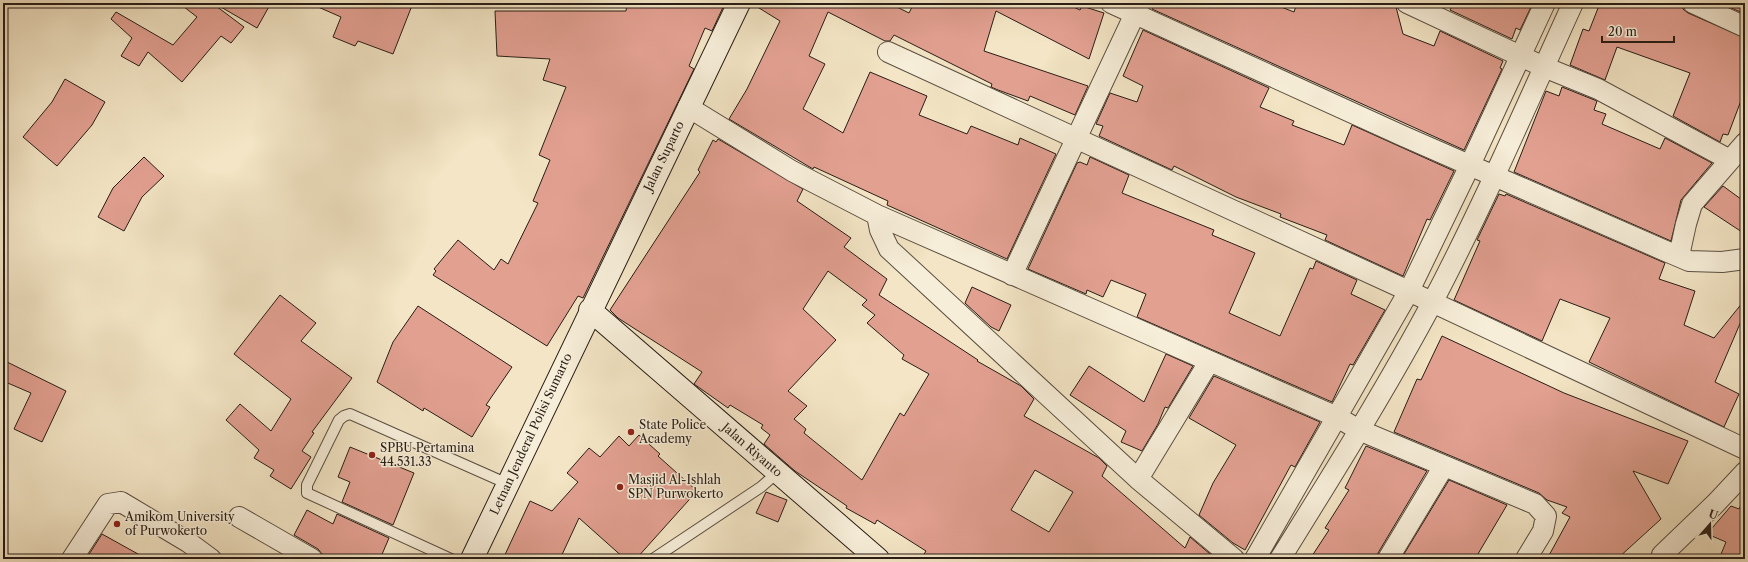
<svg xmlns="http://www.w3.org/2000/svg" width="1748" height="562" viewBox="0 0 1748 562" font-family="'Libre Caslon Text',serif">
<rect width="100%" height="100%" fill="#f3e5c5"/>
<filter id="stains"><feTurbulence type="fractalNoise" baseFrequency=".005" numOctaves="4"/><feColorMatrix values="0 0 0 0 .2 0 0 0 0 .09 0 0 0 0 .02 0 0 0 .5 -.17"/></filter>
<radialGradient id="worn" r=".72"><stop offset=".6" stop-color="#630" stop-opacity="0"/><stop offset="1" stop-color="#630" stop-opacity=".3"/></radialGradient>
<path fill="#e2a091" stroke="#281d16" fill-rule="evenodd" d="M 179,3 L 212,3 L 244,27 L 231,43 L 221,36 L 182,82 L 148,52 L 139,66 L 121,56 L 132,38 L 111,19 L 116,12 L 173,45 L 197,17 Z
M 214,3 L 271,3 L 257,28 Z
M 309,3 L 413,3 L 393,54 L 358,41 L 355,46 L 333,37 L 341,17 Z
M 627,3 L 725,3 L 712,31 L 705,28 L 689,66 L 694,69 L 583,298 L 578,296 L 547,346 L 433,275 L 436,271 L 434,269 L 458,240 L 494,270 L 501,259 L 508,264 L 538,203 L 533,201 L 550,160 L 539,155 L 566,87 L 543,80 L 550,59 L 497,56 L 495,11 L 626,11 Z
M 751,3 L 889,3 L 909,13 L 914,3 L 1065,3 L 1080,10 L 1082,6 L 1104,13 L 1089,59 L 996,11 L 984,51 L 1088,86 L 1075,115 L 1030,96 L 1028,101 L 998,90 L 991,87 L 992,84 L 894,35 L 890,41 L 885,41 L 828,12 L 809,56 L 825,64 L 803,109 L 843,133 L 870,72 L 927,96 L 919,115 L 967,134 L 971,126 L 1018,145 L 1020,138 L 1056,154 L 1007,259 L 887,205 L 888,201 L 814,167 L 813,169 L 729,119 L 747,89 L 780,21 Z
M 1155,3 L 1271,3 L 1294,12 L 1297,3 L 1395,3 L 1403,34 L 1434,46 L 1440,31 L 1503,61 L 1500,68 L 1502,69 L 1464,150 L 1152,9 Z
M 1454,3 L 1522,3 L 1531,7 L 1520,30 L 1516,28 L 1512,39 L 1450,10 Z
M 1600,3 L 1682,3 L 1683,9 L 1688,13 L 1745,38 L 1745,90 L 1728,135 L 1723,134 L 1720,142 L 1673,116 L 1690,73 L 1617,47 L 1605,80 L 1570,65 L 1583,29 L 1589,31 Z
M 1720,3 L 1745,3 L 1745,14 Z
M 1143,30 L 1269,88 L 1260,107 L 1294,121 L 1292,125 L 1344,145 L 1352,125 L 1454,171 L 1430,220 L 1427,219 L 1403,276 L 1325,240 L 1327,235 L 1280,217 L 1281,214 L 1236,197 L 1174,166 L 1172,170 L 1099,136 L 1103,126 L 1096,124 L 1110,93 L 1137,102 L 1143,86 L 1123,76 Z
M 65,79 L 105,102 L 92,125 L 57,166 L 23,137 L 52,102 Z
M 1562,87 L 1597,101 L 1594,110 L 1606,114 L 1602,124 L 1660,149 L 1665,138 L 1712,163 L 1681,200 L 1671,241 L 1514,172 L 1546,91 L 1559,96 Z
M 718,139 L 803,189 L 797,201 L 851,238 L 844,247 L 887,279 L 879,295 L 978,360 L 977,361 L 1021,386 L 1034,399 L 1024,416 L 1099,458 L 1107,466 L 1102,476 L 1185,548 L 1190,537 L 1210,554 L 1207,559 L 921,559 L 926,551 L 877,520 L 875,524 L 846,508 L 847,506 L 795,471 L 764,444 L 770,435 L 761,428 L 763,425 L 730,405 L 728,408 L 694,384 L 702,372 L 618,318 L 610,310 L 700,172 L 698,170 L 713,140 L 716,142 ZM 828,271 L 867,300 L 862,305 L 875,315 L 867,323 L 904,355 L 902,359 L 929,374 L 904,416 L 900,413 L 862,480 L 804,433 L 806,429 L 794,419 L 807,406 L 788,391 L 836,340 L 803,309 ZM 1035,470 L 1073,492 L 1049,532 L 1011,510 Z
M 144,157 L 164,176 L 142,197 L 124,231 L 98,217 L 113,188 Z
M 1090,157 L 1129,175 L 1122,193 L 1214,230 L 1212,235 L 1255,253 L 1229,313 L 1280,336 L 1310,268 L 1313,269 L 1316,261 L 1357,280 L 1351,294 L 1385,310 L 1353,365 L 1350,364 L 1332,402 L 1137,317 L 1146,294 L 1111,280 L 1103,297 L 1087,290 L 1086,294 L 1028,269 L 1077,163 L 1080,162 L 1087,165 Z
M 1723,186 L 1745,202 L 1745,234 L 1704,207 Z
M 1499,194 L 1505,196 L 1506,194 L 1665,263 L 1659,279 L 1695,291 L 1684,325 L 1714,338 L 1743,302 L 1745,303 L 1745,312 L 1715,382 L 1739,394 L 1724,427 L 1589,362 L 1610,318 L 1560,299 L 1542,341 L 1454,300 L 1480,241 L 1477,240 Z
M 972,287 L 1011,305 L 999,331 L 991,327 L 965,303 Z
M 280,295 L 316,323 L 301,341 L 352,378 L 312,432 L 314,433 L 302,451 L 311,457 L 291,489 L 270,476 L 274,470 L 254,458 L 259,450 L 226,420 L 240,404 L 271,431 L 291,399 L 234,354 Z
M 418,306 L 512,367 L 486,405 L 490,407 L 472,437 L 424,408 L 423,411 L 377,382 L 393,342 Z
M 1442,336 L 1564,393 L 1688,441 L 1668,484 L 1633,471 L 1661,519 L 1617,559 L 1547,559 L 1570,517 L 1562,513 L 1567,507 L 1547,500 L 1539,493 L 1394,432 L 1417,379 L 1421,380 Z
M 1166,354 L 1193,366 L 1168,408 L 1165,407 L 1158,424 L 1142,451 L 1121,442 L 1126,431 L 1070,395 L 1089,366 L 1144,402 Z
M 3,360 L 66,391 L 42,442 L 14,429 L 31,393 L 3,381 Z
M 1214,376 L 1320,422 L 1295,467 L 1291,465 L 1245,550 L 1233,543 L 1199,515 L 1213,483 L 1236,445 L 1189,418 Z
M 639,435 L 660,454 L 658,456 L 697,491 L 636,559 L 625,559 L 579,518 L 560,559 L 503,559 L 530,501 L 552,511 L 578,482 L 567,473 L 589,448 L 600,457 L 619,436 L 629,446 Z
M 1366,446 L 1427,471 L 1378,553 L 1377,559 L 1310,559 L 1329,530 L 1325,528 L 1349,490 L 1345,488 Z
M 350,447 L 414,473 L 393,525 L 342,502 L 350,482 L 338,477 Z
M 1449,480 L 1507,505 L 1475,559 L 1401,559 Z
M 766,492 L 787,500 L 778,522 L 756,513 Z
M 1745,497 L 1745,559 L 1719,559 L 1726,542 L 1707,534 L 1731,506 L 1739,509 Z
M 307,510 L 333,524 L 337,514 L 389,538 L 380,559 L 323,559 L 322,554 L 318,549 L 294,535 Z
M 102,534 L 147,559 L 86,559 Z"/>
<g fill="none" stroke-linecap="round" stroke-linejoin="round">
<g stroke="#5b4f42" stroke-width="12">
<path id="lane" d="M 451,559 L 307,493 L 307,485 L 339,420 L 344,416 L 350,414 L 508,484
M 653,559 L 761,487 L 778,472"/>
</g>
<g stroke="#5b4f42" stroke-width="22">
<path id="street" d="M 1111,3 L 1403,136 L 1661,249 L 1689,261 L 1722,262 L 1745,259
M 1407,3 L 1544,67 L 1598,89 L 1730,160
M 1693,3 L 1745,27
M 888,52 L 1400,287 L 1745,449
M 688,107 L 792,171 L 877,215 L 1337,417 L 1359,430 L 1535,504 L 1546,516 L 1543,531 L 1526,559
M 877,215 L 880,230 L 889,249 L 1138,479 L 1234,559
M 1679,256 L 1686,224 L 1692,204 L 1745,143
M 1012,275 L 1140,3
M 1138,479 L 1209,362
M 239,517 L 312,559
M 72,559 L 108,504 L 121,502 L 188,542 L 211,559
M 1255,559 L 1409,291 L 1470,165 L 1545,3
M 1280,559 C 1332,475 1385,391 1432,303 C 1483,206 1527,104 1573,3
M 1388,559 L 1444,466
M 1663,559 L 1662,555 L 1716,503 L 1745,472"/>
</g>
<g stroke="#281d16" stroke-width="24">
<path id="secondary" d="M 590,310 L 878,559
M 472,559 L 739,3"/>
</g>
<use href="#lane" stroke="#f7eed9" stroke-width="10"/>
<use href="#street" stroke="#f7eed9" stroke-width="20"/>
<use href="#secondary" stroke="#f7eed9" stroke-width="22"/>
</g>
<g fill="#8f2418" stroke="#f7eed9" stroke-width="1.5">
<circle cx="631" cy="432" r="4"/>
<circle cx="372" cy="455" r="4"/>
<circle cx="620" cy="487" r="4"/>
<circle cx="117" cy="524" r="4"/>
</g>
<g text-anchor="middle" stroke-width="3" stroke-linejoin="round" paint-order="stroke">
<g font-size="12" fill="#281d16" stroke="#f7eed9">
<text transform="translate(664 156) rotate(-64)" y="4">Jalan Suparto</text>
<text transform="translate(531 434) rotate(-65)" y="4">Letnan Jenderal Polisi Sumarto</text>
<text transform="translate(752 450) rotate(41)" y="4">Jalan Riyanto</text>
</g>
<g font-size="12" fill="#281d16" stroke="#f7eed9" text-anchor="start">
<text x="639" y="429">State Police<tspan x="639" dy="14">Academy</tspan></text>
<text x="380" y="452">SPBU Pertamina<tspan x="380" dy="14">44.531.33</tspan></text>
<text x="628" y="484">Masjid Al-Ishlah<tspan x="628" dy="14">SPN Purwokerto</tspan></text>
<text x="125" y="521">Amikom University<tspan x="125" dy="14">of Purwokerto</tspan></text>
</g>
</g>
<rect width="1748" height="562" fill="none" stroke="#f3e5c5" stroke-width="16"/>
<rect x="4" y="4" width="1740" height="554" fill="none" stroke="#281d16" stroke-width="2"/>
<rect x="8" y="8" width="1732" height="546" fill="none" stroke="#281d16"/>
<g transform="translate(1710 524) rotate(20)" stroke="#f7eed9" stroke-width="3" paint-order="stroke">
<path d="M0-3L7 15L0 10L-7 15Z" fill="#281d16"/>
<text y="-6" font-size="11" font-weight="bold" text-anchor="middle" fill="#281d16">U</text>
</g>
<path d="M1602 36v6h72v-6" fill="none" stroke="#281d16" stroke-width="2"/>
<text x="1608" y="36" font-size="12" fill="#281d16" stroke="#f7eed9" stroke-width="3" paint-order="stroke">20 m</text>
<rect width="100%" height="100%" filter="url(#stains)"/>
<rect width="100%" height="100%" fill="url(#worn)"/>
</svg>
